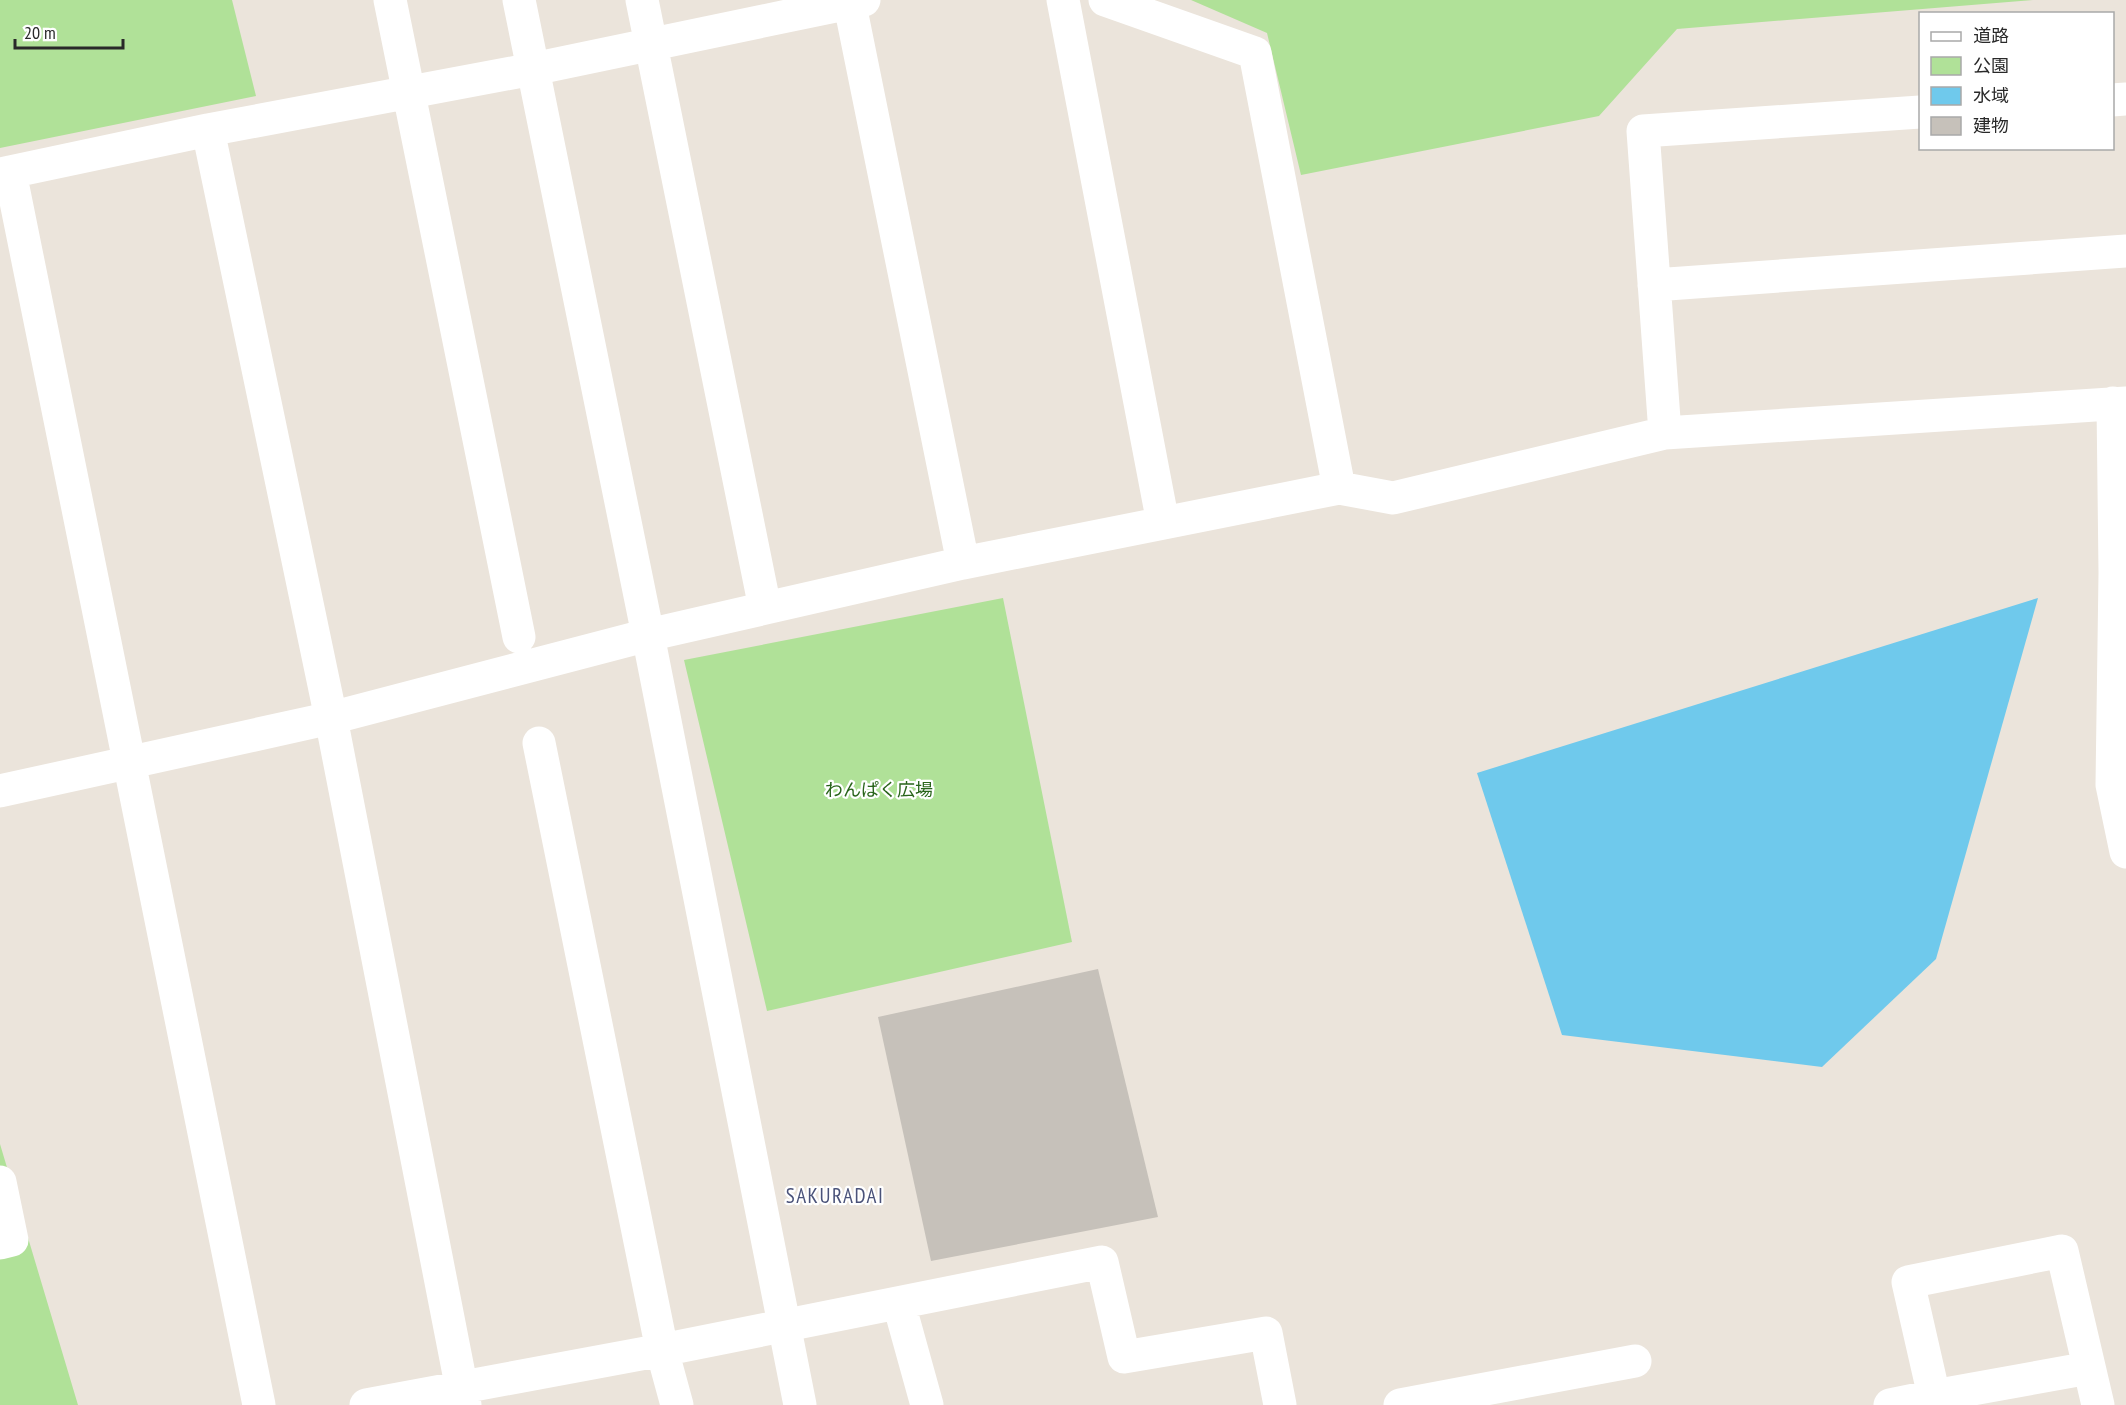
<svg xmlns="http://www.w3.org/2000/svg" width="2126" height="1405" viewBox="0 0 2126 1405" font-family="'PT Sans Narrow','Noto Sans JP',sans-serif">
<rect width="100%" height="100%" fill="#ebe4db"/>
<path fill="#b0e198" d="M 0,0 L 232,0 L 256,96 L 0,148 Z
M 1191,0 L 2033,0 L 1677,29 L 1599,116 L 1301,175 L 1267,33 Z
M 1003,598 L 1072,942 L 767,1011 L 684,660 Z
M 0,1144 L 78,1405 L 0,1405 Z"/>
<path fill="#6fc9ec" d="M 2038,598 L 1936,959 L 1822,1067 L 1562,1035 L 1477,773 Z"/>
<path fill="#c6c1ba" d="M 1098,969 L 1158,1217 L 931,1261 L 878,1017 Z"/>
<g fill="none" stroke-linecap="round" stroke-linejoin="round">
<path stroke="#fff" stroke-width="33" d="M 390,0 L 519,637
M 642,0 L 765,608
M 849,0 L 963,563
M 1063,0 L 1163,523
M 1105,0 L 1255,53 L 1339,488
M 2112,100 L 2126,99
M 208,130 L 331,718 L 465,1405
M 10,172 L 259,1405
M 0,174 L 208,130 L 533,69 L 864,0
M 1654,285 L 2126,251
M 2113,403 L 2115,573 L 2112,785 L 2126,852
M 1665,433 L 1643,131 L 1920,112
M 539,743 L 662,1350 L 677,1405
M 0,791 L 331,718 L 648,635 L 963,563 L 1339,488 L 1393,498 L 1665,433 L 2126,403
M 0,1182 L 12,1240 L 0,1243
M 899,1304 L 927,1405
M 1934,1396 L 2089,1368
M 366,1405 L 662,1350 L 1102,1262 L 1124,1357 L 1266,1333 L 1280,1405
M 1400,1405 L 1635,1361
M 1890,1405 L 1934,1396 L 1908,1282 L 2062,1251 L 2098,1405"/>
<path stroke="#fff" stroke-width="33" d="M 519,0 L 648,635 L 800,1405"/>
</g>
<g text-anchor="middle" stroke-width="4.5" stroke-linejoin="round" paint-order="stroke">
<g font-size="18" fill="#29641b" stroke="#fff">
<text x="879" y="796">わんぱく広場</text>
</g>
<g font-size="21" letter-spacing="1.5" fill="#4a5279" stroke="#fff">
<text x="835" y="1203">SAKURADAI</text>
</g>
</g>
<rect x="1919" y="12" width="195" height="138" fill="#ffffff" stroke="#a9a9a9" stroke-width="1.5"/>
<rect x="1931" y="32" width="30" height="9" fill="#ffffff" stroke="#a9a9a9" stroke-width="1.5"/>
<text x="1973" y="42" font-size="18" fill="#292929">道路</text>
<rect x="1931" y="57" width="30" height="18" fill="#b0e198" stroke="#a9a9a9" stroke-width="1.5"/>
<text x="1973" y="72" font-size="18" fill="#292929">公園</text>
<rect x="1931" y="87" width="30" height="18" fill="#6fc9ec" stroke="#a9a9a9" stroke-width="1.5"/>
<text x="1973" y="102" font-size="18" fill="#292929">水域</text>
<rect x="1931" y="117" width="30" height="18" fill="#c6c1ba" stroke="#a9a9a9" stroke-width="1.5"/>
<text x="1973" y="132" font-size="18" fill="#292929">建物</text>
<path d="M15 39v9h108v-9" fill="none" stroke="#292929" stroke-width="3"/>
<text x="24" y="39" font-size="18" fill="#292929" stroke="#ffffff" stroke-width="4.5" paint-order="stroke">20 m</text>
</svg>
